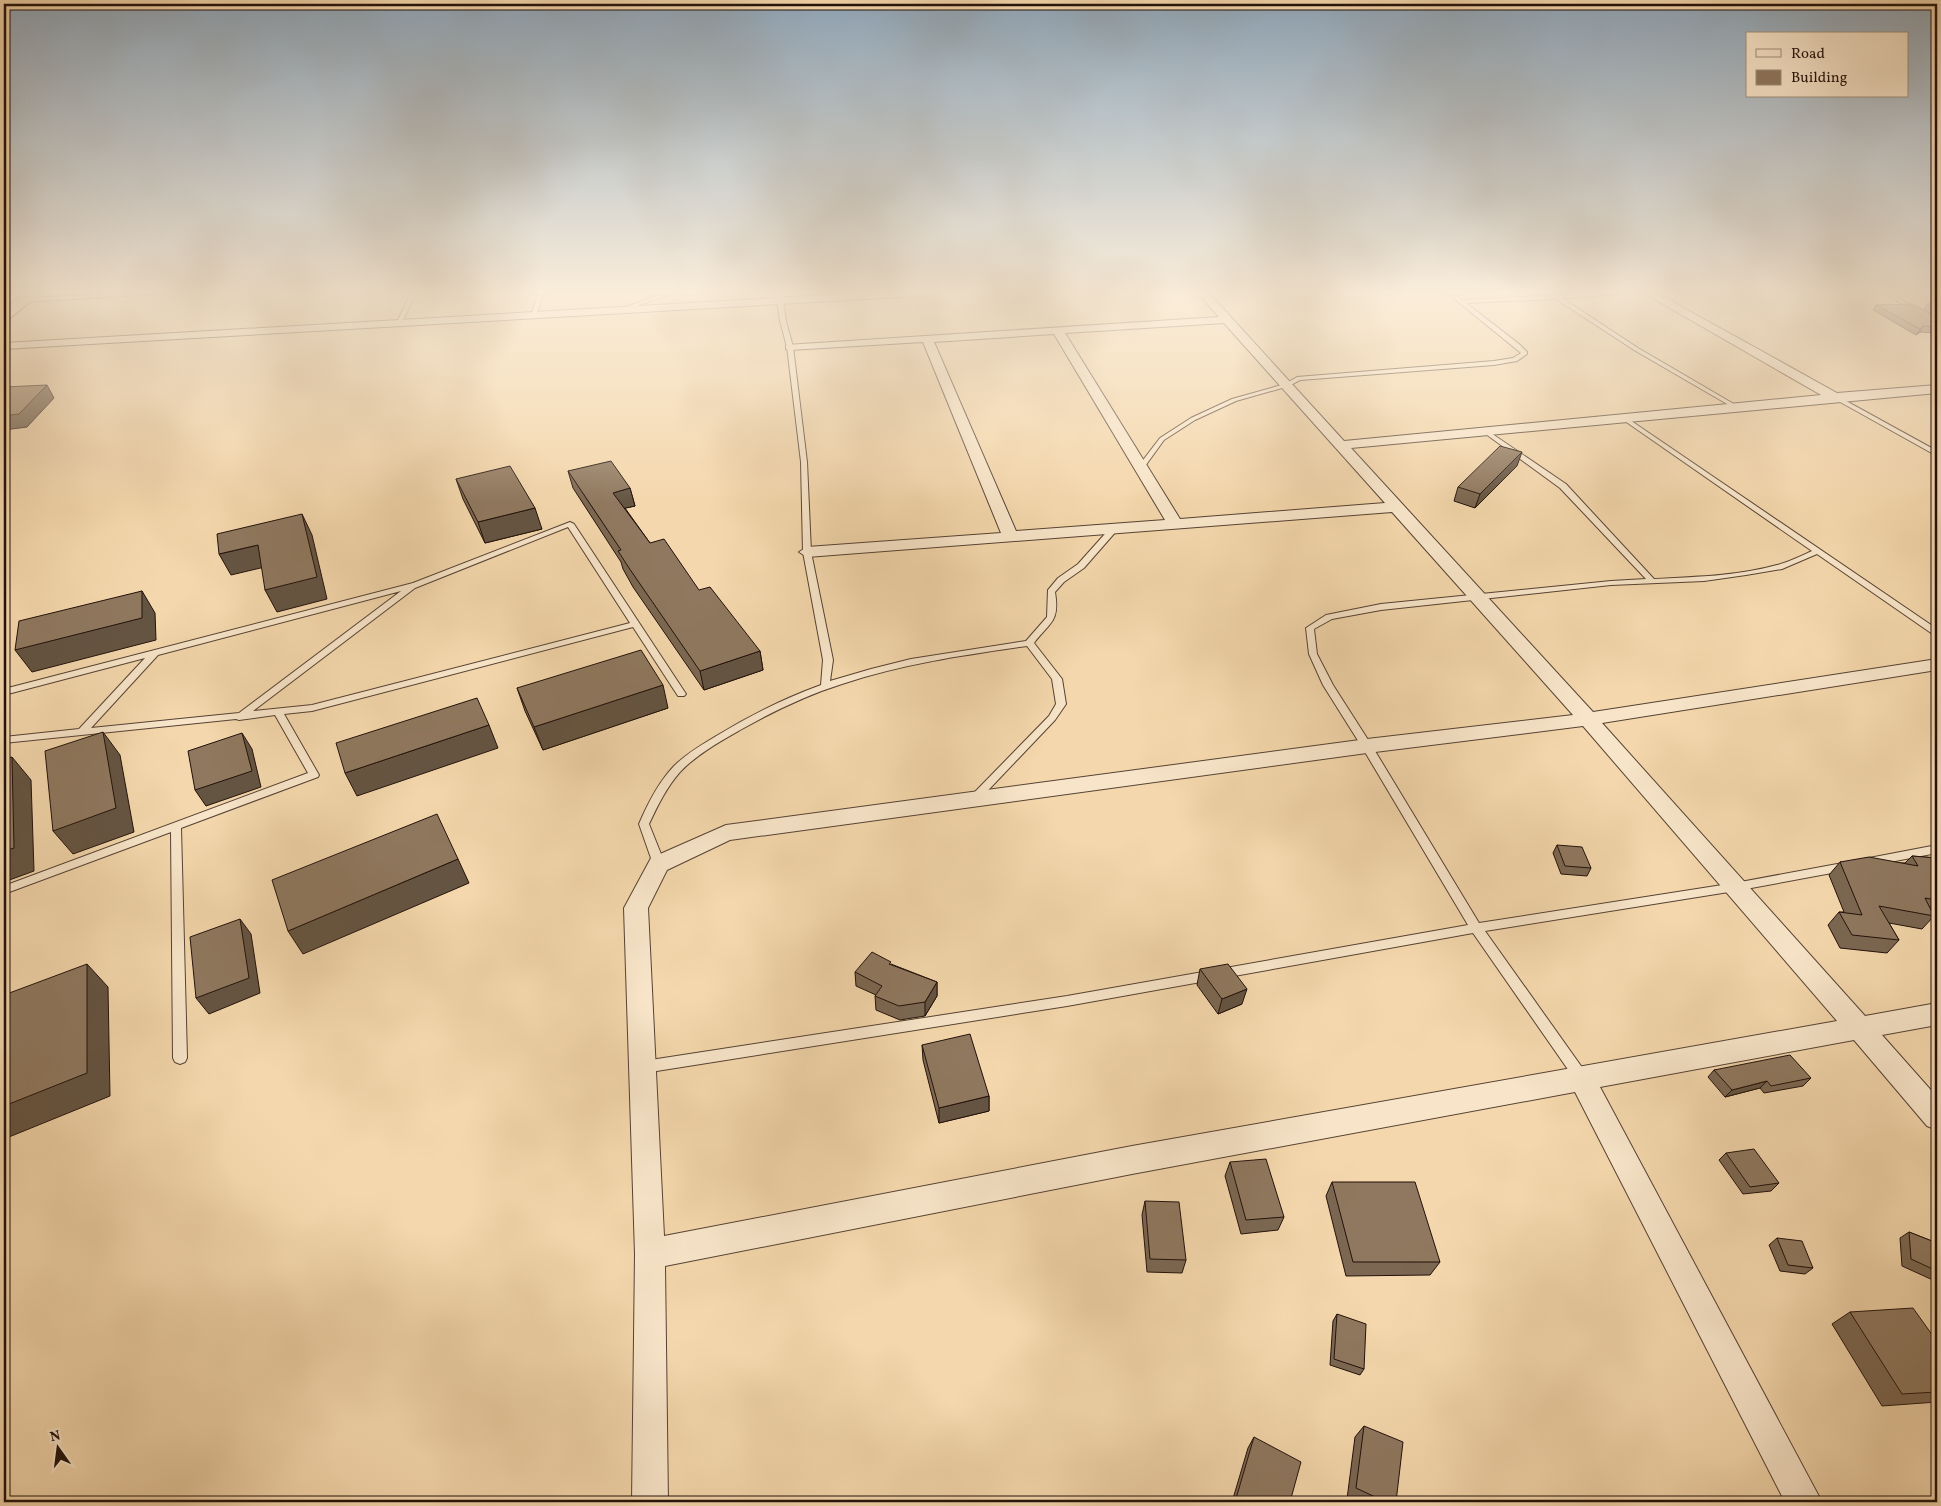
<svg xmlns="http://www.w3.org/2000/svg" width="1941" height="1506" viewBox="0 0 1941 1506" font-family="Vollkorn,serif">
<rect width="100%" height="100%" fill="#f4d7ac"/>
<filter id="stains"><feTurbulence type="fractalNoise" baseFrequency=".004" numOctaves="4"/><feColorMatrix values="0 0 0 0 .2 0 0 0 0 .09 0 0 0 0 .02 0 0 0 .5 -.17"/></filter>
<radialGradient id="worn" r=".72"><stop offset=".6" stop-color="#630" stop-opacity="0"/><stop offset="1" stop-color="#630" stop-opacity=".3"/></radialGradient>
<g fill="none" stroke-linecap="round" stroke-linejoin="round">
<g stroke="#564233" stroke-width="2">
<path id="lane" d="M 152,292 L 189,292 L 25,302 L 22,300 L 25,298 Z
M 411,292 L 417,292 L 401,324 L 396,325 Z
M 538,292 L 544,292 L 536,316 L 531,317 Z
M 668,292 L 676,292 L 620,312 L 615,311 Z
M 776,292 L 782,292 L 786,321 L 793,347 L 807,462 L 811,552 L 833,660 L 830,681 L 871,669 L 911,659 L 1026,641 L 1047,617 L 1048,590 L 1058,578 L 1078,564 L 1112,526 L 1115,526 L 1119,528 L 1084,568 L 1064,582 L 1055,592 C 1060,622 1050,622 1034,643 L 1062,679 L 1066,704 L 1055,720 L 976,803 L 968,803 L 967,800 L 1049,716 L 1056,704 L 1052,679 L 1027,646 C 964,655 902,664 842,684 C 807,695 774,711 742,729 C 721,741 697,754 680,772 C 666,788 658,805 649,824 L 665,864 L 663,867 L 655,867 L 653,864 L 639,824 C 648,803 658,783 674,766 C 687,753 703,744 718,735 C 751,715 785,698 821,685 L 823,660 L 803,552 L 801,462 L 787,347 L 780,321 Z
M 1446,292 L 1451,292 L 1462,300 L 1617,292 L 1652,292 L 1562,298 L 1638,348 L 1739,407 L 1734,408 L 1634,350 L 1556,299 L 1466,303 L 1519,344 L 1527,352 L 1527,354 L 1517,361 L 1494,365 L 1300,380 L 1289,386 L 1236,401 L 1195,420 L 1164,440 L 1143,469 L 1137,468 L 1160,438 L 1191,418 L 1232,399 L 1285,384 L 1297,377 L 1494,361 L 1513,358 L 1521,353 Z
M 1882,292 L 1888,292 L 1937,320 L 1937,324 Z
M 1833,396 L 1837,396 L 1937,451 L 1937,456 L 1833,398 Z
M 1624,416 L 1937,629 L 1937,636 L 1934,635 L 1817,554 L 1782,569 L 1746,575 L 1704,581 L 1611,585 L 1381,610 L 1332,619 L 1314,629 L 1317,654 L 1333,685 L 1372,746 L 1479,923 L 1735,883 L 1848,862 L 1852,863 L 1854,866 L 1852,869 L 1848,870 L 1735,891 L 1485,931 L 1586,1073 L 1588,1077 L 1586,1081 L 1581,1083 L 1576,1081 L 1473,933 L 1067,1006 L 644,1073 L 639,1071 L 637,1067 L 639,1063 L 644,1061 L 1067,996 L 1468,925 L 1362,747 L 1323,685 L 1309,654 L 1306,628 L 1326,615 L 1381,604 L 1611,581 L 1646,579 L 1560,488 L 1483,432 L 1482,431 L 1485,429 L 1566,484 L 1654,579 C 1695,577 1737,576 1777,565 C 1789,562 1801,556 1812,551 L 1622,419 L 1621,418 Z
M 570,522 L 574,524 L 686,694 L 684,696 L 678,696 L 633,627 L 312,711 L 284,714 L 319,775 L 318,777 L 181,828 L 187,1058 L 185,1062 L 180,1064 L 175,1062 L 173,1058 L 171,832 L 4,894 L 4,886 L 308,773 L 275,715 L 239,720 L 236,719 L 4,743 L 4,737 L 79,729 L 145,658 L 4,695 L 4,689 L 413,583 ZM 568,527 L 630,623 L 312,705 L 253,711 L 415,588 ZM 401,591 L 239,713 L 91,728 L 158,655 Z
M 1937,845 L 1937,853 L 1869,866 L 1865,865 L 1863,862 L 1865,859 L 1869,858 Z"/>
</g>
<g stroke="#564233" stroke-width="2">
<path id="street" d="M 878,292 L 940,292 L 935,295 L 4,349 L 4,343 Z
M 1197,292 L 1208,292 L 1344,441 L 1821,395 L 1642,292 L 1655,292 L 1837,393 L 1937,385 L 1937,393 L 1351,448 L 1593,712 L 1937,659 L 1937,670 L 1602,723 L 1865,1016 L 1937,1003 L 1937,1025 L 1882,1035 L 1937,1097 L 1937,1130 L 1927,1126 L 1854,1040 L 1600,1087 L 1822,1502 L 1785,1502 L 1575,1092 L 1132,1174 L 665,1266 L 668,1502 L 632,1502 L 635,1254 L 624,908 L 651,858 L 726,825 L 1367,739 L 1573,715 L 1392,512 L 807,557 L 799,552 L 807,547 L 1001,533 L 923,342 L 790,350 L 786,349 L 786,345 L 1219,317 ZM 1224,323 L 1385,503 L 1180,519 L 1065,333 ZM 1054,334 L 1165,520 L 1016,531 L 934,342 ZM 1583,726 L 1837,1021 L 1132,1146 L 664,1236 L 648,908 L 667,870 L 730,840 L 1367,753 Z"/>
</g>
<g stroke="#22110b" stroke-width="2">
<path id="highway" d="M 26,292 L 42,292 L 9,319 L 4,320 L 4,309 Z"/>
</g>
<use href="#lane" fill="#f8e5c9" fill-rule="evenodd"/>
<use href="#street" fill="#f8e5c9" fill-rule="evenodd"/>
<use href="#highway" fill="#f4d7ac" fill-rule="evenodd"/>
</g>
<path fill="#7b6752" stroke="#22110b" d="M 1927,304 L 1937,304 L 1937,318 L 1924,310 Z
M 1876,305 L 1937,318 L 1937,333 L 1920,332 L 1916,335 L 1873,310 Z
M 1517,466 L 1475,508 L 1454,501 L 1458,487 Z
M 568,471 L 630,488 L 635,506 L 625,508 L 650,543 L 760,651 L 763,670 L 704,690 L 633,587 L 623,569 L 621,562 L 573,488 Z
M 456,479 L 542,529 L 485,543 L 463,499 Z
M 517,688 L 668,708 L 543,750 L 525,711 Z
M 1557,845 L 1591,868 L 1587,876 L 1561,874 L 1553,853 Z
M 1912,856 L 1937,858 L 1937,907 L 1929,907 L 1934,916 L 1922,929 L 1889,923 L 1899,940 L 1887,953 L 1840,948 L 1828,925 L 1839,912 L 1844,912 L 1829,875 L 1840,862 L 1905,863 Z
M 891,964 L 937,982 L 937,996 L 925,1016 L 900,1020 L 876,1010 L 875,996 L 876,995 L 856,986 L 855,972 Z
M 1200,969 L 1242,1004 L 1218,1014 L 1197,985 Z
M 922,1045 L 989,1096 L 989,1111 L 939,1123 L 923,1060 Z
M 1714,1070 L 1811,1078 L 1803,1086 L 1764,1093 L 1760,1088 L 1725,1097 L 1708,1077 Z
M 1726,1153 L 1779,1183 L 1771,1191 L 1743,1194 L 1719,1160 Z
M 1230,1162 L 1284,1217 L 1278,1230 L 1241,1234 L 1225,1176 Z
M 1332,1182 L 1440,1262 L 1430,1275 L 1346,1276 L 1326,1196 Z
M 1145,1201 L 1186,1260 L 1182,1273 L 1147,1272 L 1142,1215 Z
M 1909,1232 L 1937,1243 L 1937,1280 L 1935,1281 L 1902,1266 L 1900,1238 Z
M 1777,1238 L 1813,1268 L 1805,1274 L 1780,1271 L 1769,1245 Z
M 1850,1312 L 1933,1336 L 1937,1337 L 1937,1402 L 1882,1406 L 1832,1324 Z
M 1337,1314 L 1364,1369 L 1360,1375 L 1330,1365 L 1333,1321 Z
M 1364,1426 L 1396,1502 L 1355,1502 L 1347,1499 L 1355,1437 Z
M 1254,1437 L 1290,1502 L 1232,1502 L 1248,1448 Z"/>
<path fill="#645442" stroke="#22110b" d="M 1923,326 L 1920,332 L 1916,335 L 1920,329 Z
M 47,385 L 54,398 L 27,427 L 4,430 L 4,416 Z
M 1522,452 L 1517,466 L 1475,508 L 1480,494 Z
M 630,488 L 635,506 L 617,510 L 613,493 Z
M 535,508 L 542,529 L 485,543 L 478,522 Z
M 302,514 L 312,535 L 327,599 L 277,612 L 265,590 Z
M 258,545 L 269,566 L 231,575 L 219,554 Z
M 142,591 L 155,613 L 156,640 L 32,672 L 15,650 Z
M 760,651 L 763,670 L 704,690 L 700,671 Z
M 663,685 L 668,708 L 543,750 L 534,727 Z
M 489,725 L 498,748 L 357,796 L 345,773 Z
M 103,732 L 120,755 L 134,832 L 73,854 L 53,831 Z
M 242,733 L 252,749 L 261,787 L 206,806 L 195,790 Z
M 12,757 L 31,780 L 34,871 L 4,882 L 4,851 Z
M 458,859 L 469,883 L 303,954 L 288,931 Z
M 240,919 L 251,934 L 260,993 L 209,1014 L 196,998 Z
M 87,964 L 108,987 L 110,1096 L 4,1139 L 4,1106 Z
M 937,982 L 937,996 L 925,1016 L 925,1002 Z
M 1247,989 L 1242,1004 L 1218,1014 L 1222,999 Z
M 1767,1081 L 1760,1088 L 1725,1097 L 1732,1090 Z
M 989,1096 L 989,1111 L 939,1123 L 939,1108 Z"/>
<path fill="#8f785f" stroke="#22110b" d="M 1913,304 L 1937,318 L 1937,327 L 1923,326 L 1920,329 L 1876,305 Z
M 1927,304 L 1937,304 L 1937,310 Z
M 47,385 L 19,414 L 4,416 L 4,387 Z
M 1500,446 L 1522,452 L 1480,494 L 1458,487 Z
M 611,461 L 630,488 L 613,493 L 650,543 L 664,539 L 699,590 L 710,587 L 760,651 L 700,671 L 629,568 L 618,551 L 621,550 L 568,471 Z
M 510,466 L 535,508 L 478,522 L 456,479 Z
M 302,514 L 317,577 L 265,590 L 258,545 L 219,554 L 217,534 Z
M 142,591 L 142,618 L 15,650 L 19,621 Z
M 641,650 L 663,685 L 534,727 L 517,688 Z
M 477,698 L 489,725 L 345,773 L 336,743 Z
M 103,732 L 116,808 L 53,831 L 45,751 Z
M 242,733 L 252,771 L 195,790 L 188,751 Z
M 12,757 L 14,848 L 4,851 L 4,759 Z
M 437,814 L 458,859 L 288,931 L 272,880 Z
M 1557,845 L 1582,847 L 1591,868 L 1565,866 Z
M 1912,856 L 1937,858 L 1937,893 L 1931,892 L 1936,900 L 1925,898 L 1934,916 L 1879,906 L 1899,940 L 1852,935 L 1839,912 L 1862,915 L 1840,862 L 1869,857 L 1918,866 Z
M 240,919 L 249,978 L 196,998 L 190,937 Z
M 872,952 L 891,962 L 889,964 L 937,982 L 925,1002 L 899,1006 L 875,996 L 882,986 L 855,972 Z
M 87,964 L 87,1073 L 4,1106 L 4,995 Z
M 1228,964 L 1247,989 L 1222,999 L 1200,969 Z
M 970,1034 L 989,1096 L 939,1108 L 922,1045 Z
M 1790,1055 L 1811,1078 L 1771,1086 L 1767,1081 L 1732,1090 L 1714,1070 Z
M 1754,1149 L 1779,1183 L 1750,1187 L 1726,1153 Z
M 1266,1159 L 1284,1217 L 1246,1220 L 1230,1162 Z
M 1332,1182 L 1415,1182 L 1440,1262 L 1353,1262 Z
M 1145,1201 L 1179,1202 L 1186,1260 L 1150,1259 Z
M 1909,1232 L 1937,1243 L 1937,1271 L 1911,1259 Z
M 1777,1238 L 1802,1241 L 1813,1268 L 1788,1265 Z
M 1913,1308 L 1933,1336 L 1937,1337 L 1937,1392 L 1902,1394 L 1850,1312 Z
M 1337,1314 L 1366,1324 L 1364,1369 L 1334,1359 Z
M 1364,1426 L 1403,1442 L 1396,1502 L 1386,1502 L 1356,1488 Z
M 1254,1437 L 1301,1462 L 1290,1502 L 1235,1502 Z"/>
<linearGradient id="sky" x2="0" y2="1"><stop stop-color="#90a7ba"/><stop offset="0.58" stop-color="#faedda"/><stop offset="1" stop-color="#faedda" stop-opacity="0"/></linearGradient>
<rect width="1941" height="503" fill="url(#sky)"/>
<rect width="1941" height="1506" fill="none" stroke="#f4d7ac" stroke-width="20"/>
<rect x="5" y="5" width="1931" height="1496" fill="none" stroke="#22110b" stroke-width="2.5"/>
<rect x="10" y="10" width="1921" height="1486" fill="none" stroke="#22110b"/>
<rect x="1746" y="32" width="162" height="65" fill="#f8e5c9" stroke="#a2907d"/>
<rect x="1756" y="49" width="25" height="8" fill="#f8e5c9" stroke="#a2907d"/>
<text x="1791" y="58" font-size="15" fill="#22110b">Road</text>
<rect x="1756" y="70" width="25" height="15" fill="#8f785f" stroke="#a2907d"/>
<text x="1791" y="82" font-size="15" fill="#22110b">Building</text>
<g transform="translate(58 1448) rotate(346)" stroke="#f8e5c9" stroke-width="4" paint-order="stroke">
<path d="M0-4L9 19L0 12L-9 19Z" fill="#22110b"/>
<text y="-8" font-size="14" font-weight="bold" text-anchor="middle" fill="#22110b">N</text>
</g>
<rect width="100%" height="100%" filter="url(#stains)"/>
<rect width="100%" height="100%" fill="url(#worn)"/>
</svg>
